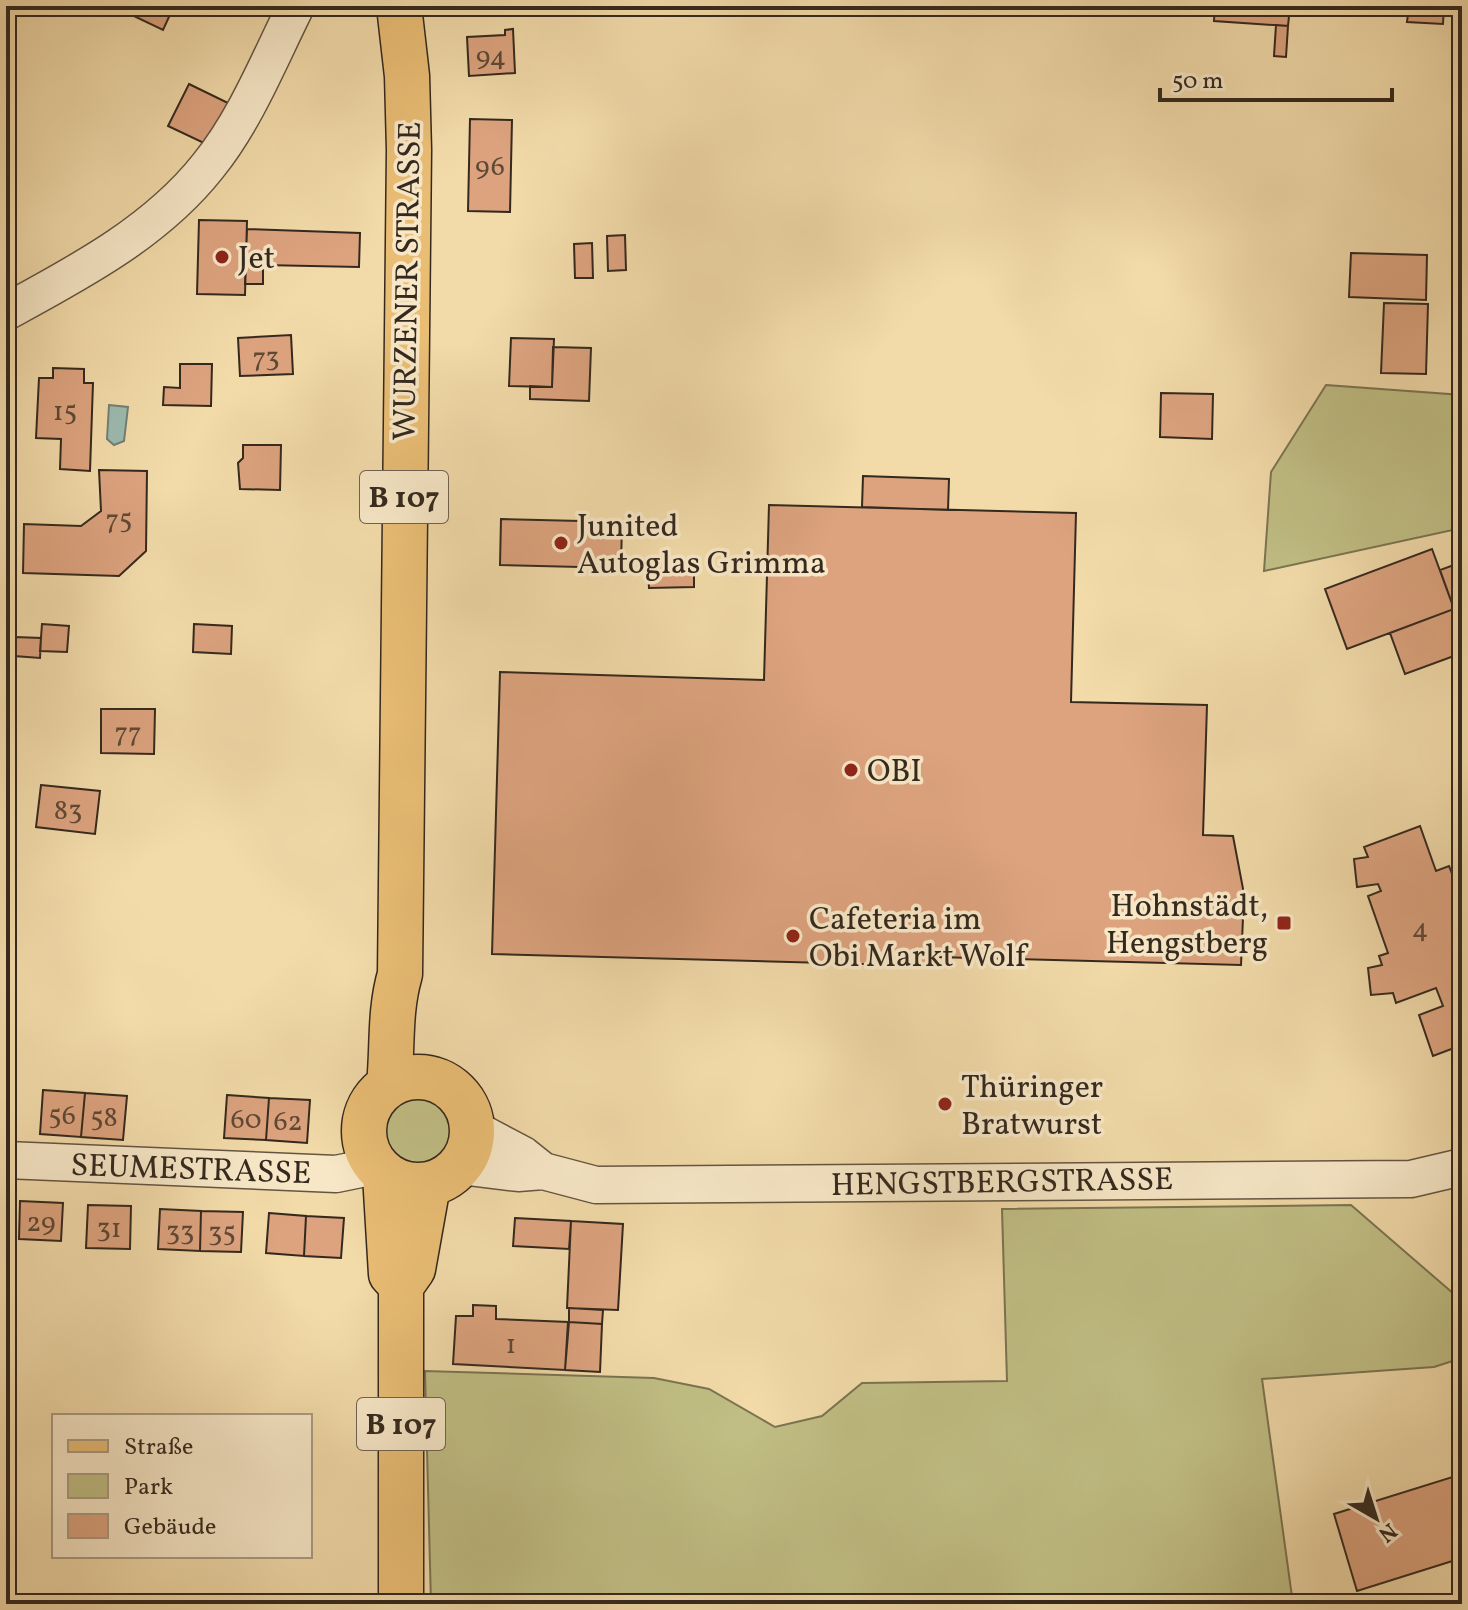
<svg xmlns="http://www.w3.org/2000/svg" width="1468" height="1610" viewBox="0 0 1468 1610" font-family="Vollkorn,serif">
<rect width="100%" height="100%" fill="#f2daa9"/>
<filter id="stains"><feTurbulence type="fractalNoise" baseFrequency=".0025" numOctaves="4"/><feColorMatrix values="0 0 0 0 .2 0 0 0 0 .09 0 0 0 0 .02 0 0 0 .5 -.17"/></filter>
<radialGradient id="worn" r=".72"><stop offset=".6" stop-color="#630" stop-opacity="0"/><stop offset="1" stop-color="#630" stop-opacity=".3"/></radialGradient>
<path fill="#c0be84" stroke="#7a7451" stroke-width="2" d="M 1326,385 L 1462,395 L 1462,528 L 1264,571 L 1271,472 Z
M385 1132a33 33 0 1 1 66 0a33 33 0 1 1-66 0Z
M 1351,1205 L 1462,1301 L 1462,1358 L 1434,1367 L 1262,1379 L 1293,1604 L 431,1604 L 425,1371 L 654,1378 L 709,1389 L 775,1427 L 822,1416 L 862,1383 L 1007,1381 L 1002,1209 Z"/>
<path fill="#9cbaaf" stroke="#728075" stroke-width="2" d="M 109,405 L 128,407 L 124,441 L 114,445 L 107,439 Z"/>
<path fill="#dca37e" stroke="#34291e" stroke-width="2" d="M 113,6 L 174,6 L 163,30 Z
M 782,6 L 798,6 L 797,15 L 781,14 Z
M 1215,6 L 1290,6 L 1288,26 L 1214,21 Z
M 1290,6 L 1357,6 L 1357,12 Z
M 1409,6 L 1444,6 L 1443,24 L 1407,22 Z
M 1276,25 L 1288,26 L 1286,57 L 1274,56 Z
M 513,29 L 515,73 L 469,76 L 467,37 L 505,35 L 505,30 Z
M 189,84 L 228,103 L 208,145 L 168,126 Z
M 470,119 L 512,120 L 510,212 L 468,211 Z
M 199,220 L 247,221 L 245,295 L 197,294 Z
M 247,229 L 360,233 L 359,267 L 263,265 L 263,284 L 245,284 Z
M 625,235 L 626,270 L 608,271 L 607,236 Z
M 592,243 L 593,278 L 575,278 L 574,244 Z
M 1351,253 L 1427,255 L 1426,300 L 1349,297 Z
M 1384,303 L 1428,304 L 1426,374 L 1381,373 Z
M 291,335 L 293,374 L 240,376 L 238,338 Z
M 511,338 L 554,339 L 552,387 L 509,386 Z
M 553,347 L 591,348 L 589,401 L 530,399 L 530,386 L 552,387 Z
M 180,364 L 212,364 L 211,406 L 163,405 L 164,387 L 180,388 Z
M 53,368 L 84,369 L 84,383 L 93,383 L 90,471 L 60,469 L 61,439 L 36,438 L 39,378 L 53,378 Z
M 1161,393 L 1213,394 L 1212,439 L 1160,437 Z
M 243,445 L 281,445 L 280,490 L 240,489 L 238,463 L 243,458 Z
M 99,470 L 147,471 L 146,551 L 119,576 L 23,573 L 24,524 L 81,526 L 101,511 Z
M 863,476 L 949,479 L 948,510 L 862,507 Z
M 769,505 L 1076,513 L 1071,702 L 1207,705 L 1203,835 L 1233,836 L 1244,894 L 1241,965 L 937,957 L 937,966 L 492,954 L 500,672 L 764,680 Z
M 501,519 L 622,522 L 621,568 L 500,565 Z
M 1432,549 L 1454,609 L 1347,649 L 1325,589 Z
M 1462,562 L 1462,653 L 1405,674 L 1390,633 L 1454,609 L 1440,570 Z
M 694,563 L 694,587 L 649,588 L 648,564 Z
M 42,624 L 69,626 L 67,652 L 40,651 Z
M 194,624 L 232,626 L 231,654 L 193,652 Z
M 15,637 L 41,638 L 40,658 L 14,656 Z
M 101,709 L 155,709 L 154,754 L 101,753 Z
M 41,785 L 100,791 L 95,834 L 36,827 Z
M 1420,826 L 1436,871 L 1449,866 L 1462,900 L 1462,1045 L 1433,1056 L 1419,1015 L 1443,1006 L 1436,988 L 1396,1003 L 1393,993 L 1371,995 L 1368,968 L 1382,965 L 1379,956 L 1388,953 L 1368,896 L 1381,891 L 1378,884 L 1357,887 L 1354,859 L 1368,857 L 1364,847 Z
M 43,1090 L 85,1093 L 81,1137 L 40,1134 Z
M 85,1093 L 127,1096 L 123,1140 L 81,1137 Z
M 227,1095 L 269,1098 L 266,1140 L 224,1138 Z
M 269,1098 L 310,1100 L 307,1143 L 266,1140 Z
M 20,1201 L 63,1203 L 61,1241 L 19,1239 Z
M 88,1205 L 131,1206 L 130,1249 L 86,1248 Z
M 160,1209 L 201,1211 L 200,1251 L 158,1249 Z
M 201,1211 L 243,1212 L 241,1252 L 200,1251 Z
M 269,1213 L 306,1216 L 304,1256 L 266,1253 Z
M 306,1216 L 344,1218 L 341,1258 L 304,1256 Z
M 515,1218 L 571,1221 L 569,1249 L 513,1246 Z
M 571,1221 L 623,1224 L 618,1310 L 567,1308 Z
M 473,1305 L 496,1306 L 496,1319 L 568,1322 L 565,1370 L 453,1364 L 456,1316 L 473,1316 Z
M 569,1308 L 603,1310 L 602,1324 L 569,1322 Z
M 569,1322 L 602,1324 L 600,1372 L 565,1370 Z
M 1462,1474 L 1462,1558 L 1357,1591 L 1334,1514 Z"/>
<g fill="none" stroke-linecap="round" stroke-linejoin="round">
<g stroke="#645541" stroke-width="39">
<path id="street" d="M 6,312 C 78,273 156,232 208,166 C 246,119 269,60 296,6
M 472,1128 L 523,1155 L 543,1171
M 6,1160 L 336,1174 L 375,1166
M 460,1166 L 518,1173 L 543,1171 L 596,1185 L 1411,1179 L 1462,1167"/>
</g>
<g stroke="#34291e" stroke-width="47">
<path id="primary" d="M364 1131a54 54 0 1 1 108 0a54 54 0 1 1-108 0Z
M 389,1085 C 393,1046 389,1012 400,974 L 409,150 L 407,76 L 399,6
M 385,1175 L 391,1274 L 400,1284
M 401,1604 L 401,1286 L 413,1269 L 428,1185"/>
</g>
<use href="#street" stroke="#f7e7c7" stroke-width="36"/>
<use href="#primary" stroke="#e9bd74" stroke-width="44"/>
</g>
<g fill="#8f2418" stroke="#f7e7c7" stroke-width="3">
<circle cx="222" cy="257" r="8"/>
<circle cx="561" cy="543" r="8"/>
<circle cx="851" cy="770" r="8"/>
<rect x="1276" y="915" width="16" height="16" rx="4"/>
<circle cx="793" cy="936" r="8"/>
<circle cx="945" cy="1104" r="8"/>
</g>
<g text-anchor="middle" stroke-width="7" stroke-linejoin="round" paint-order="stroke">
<g font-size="28" fill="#5e4836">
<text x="491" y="65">94</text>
<text x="490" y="175">96</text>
<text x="266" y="366">73</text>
<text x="65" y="420">15</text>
<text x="119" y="528">75</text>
<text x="128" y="741">77</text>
<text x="68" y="819">83</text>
<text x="1420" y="937">4</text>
<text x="62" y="1124">56</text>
<text x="104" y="1126">58</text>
<text x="246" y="1128">60</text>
<text x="288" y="1130">62</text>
<text x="41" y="1231">29</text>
<text x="109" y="1237">31</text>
<text x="180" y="1240">33</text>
<text x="222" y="1241">35</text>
<text x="511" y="1353">1</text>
</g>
<g fill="#f7e7c7" stroke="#6e6251" stroke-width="2">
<rect x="360" y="471" width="88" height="52" rx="6"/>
<rect x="357" y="1398" width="88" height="52" rx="6"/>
</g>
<g font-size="30" font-weight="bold" fill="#34291e">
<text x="404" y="507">B 107</text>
<text x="401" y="1434">B 107</text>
</g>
<g font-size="32" fill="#34291e" stroke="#f7e7c7" text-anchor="start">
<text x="238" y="268">Jet</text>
<text x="577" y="536">Junited<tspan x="577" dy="37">Autoglas Grimma</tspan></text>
<text x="867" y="781">OBI</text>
<text x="1268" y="916" text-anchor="end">Hohnstädt,<tspan x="1268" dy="37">Hengstberg</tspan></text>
<text x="809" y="929">Cafeteria im<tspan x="809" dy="37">Obi Markt Wolf</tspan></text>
<text x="961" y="1097">Thüringer<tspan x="961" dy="37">Bratwurst</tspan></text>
</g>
<g font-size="32" fill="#34291e" stroke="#f7e7c7">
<text transform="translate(406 281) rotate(-89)" y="11">WURZENER STRASSE</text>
<text transform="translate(191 1168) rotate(2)" y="11">SEUMESTRASSE</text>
<text transform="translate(1002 1181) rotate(-1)" y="11">HENGSTBERGSTRASSE</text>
</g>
</g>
<rect width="1468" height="1610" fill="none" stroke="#f2daa9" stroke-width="32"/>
<rect x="8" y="8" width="1452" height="1594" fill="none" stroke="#34291e" stroke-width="4"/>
<rect x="16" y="16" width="1436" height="1578" fill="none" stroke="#34291e" stroke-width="2"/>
<rect x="52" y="1414" width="260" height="144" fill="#f7e7c7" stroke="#a99b83" stroke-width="2"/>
<rect x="68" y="1440" width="40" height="12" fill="#e9bd74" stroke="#a99b83" stroke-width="2"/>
<text x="124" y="1454" font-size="24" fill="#34291e">Straße</text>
<rect x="68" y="1474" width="40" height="24" fill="#c0be84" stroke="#a99b83" stroke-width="2"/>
<text x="124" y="1494" font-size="24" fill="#34291e">Park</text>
<rect x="68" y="1514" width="40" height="24" fill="#dca37e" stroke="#a99b83" stroke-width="2"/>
<text x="124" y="1534" font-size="24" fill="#34291e">Gebäude</text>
<g transform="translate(1376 1518) rotate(141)" stroke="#f7e7c7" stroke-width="6" paint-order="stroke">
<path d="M0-6L14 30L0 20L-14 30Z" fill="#34291e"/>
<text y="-12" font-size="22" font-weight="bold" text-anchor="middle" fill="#34291e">N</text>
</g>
<path d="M1160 88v12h232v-12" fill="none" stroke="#34291e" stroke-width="4"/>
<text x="1172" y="88" font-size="24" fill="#34291e" stroke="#f7e7c7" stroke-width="6" paint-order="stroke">50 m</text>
<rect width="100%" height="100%" filter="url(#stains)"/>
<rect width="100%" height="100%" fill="url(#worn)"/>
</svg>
